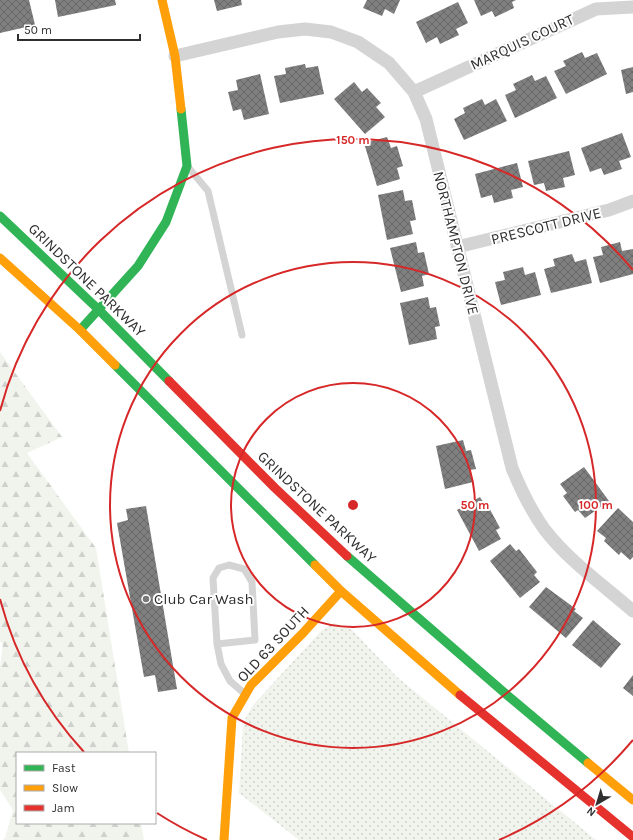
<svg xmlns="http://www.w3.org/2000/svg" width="633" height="840" viewBox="0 0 633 840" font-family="Karla,sans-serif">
<defs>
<pattern id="grass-dots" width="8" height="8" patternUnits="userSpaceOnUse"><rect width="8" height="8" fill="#f1f4ed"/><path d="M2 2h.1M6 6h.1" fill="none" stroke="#cfd2cc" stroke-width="1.8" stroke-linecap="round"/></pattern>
<pattern id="forest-firs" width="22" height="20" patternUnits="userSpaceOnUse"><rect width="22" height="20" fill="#f1f4ed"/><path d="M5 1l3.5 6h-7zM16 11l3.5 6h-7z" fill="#cfd2cc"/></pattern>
<pattern id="building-cross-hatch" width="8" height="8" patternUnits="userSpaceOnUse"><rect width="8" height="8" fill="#7f7f7f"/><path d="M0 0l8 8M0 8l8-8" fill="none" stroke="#686868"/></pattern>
</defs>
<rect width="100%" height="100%" fill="#fff"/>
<path fill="url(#grass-dots)" d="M 334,623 L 346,626 L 353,631 L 397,677 L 596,840 L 299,840 L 239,793 L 243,727 L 246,717 L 253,705 L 321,631 Z"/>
<path fill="url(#forest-firs)" d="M 0,352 L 62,437 L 27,453 L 96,548 L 129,753 L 17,753 L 17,823 L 141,823 L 144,840 L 3,840 L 5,838 L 13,810 L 0,790 L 0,667 L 3,644 L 0,641 Z"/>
<path fill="url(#building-cross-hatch)" d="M 0,0 L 29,0 L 35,25 L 0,33 Z
M 55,0 L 115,0 L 116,5 L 58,17 Z
M 214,0 L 241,0 L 242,5 L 217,11 Z
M 367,0 L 400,0 L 394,14 L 385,9 L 382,16 L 363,8 Z
M 474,0 L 516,0 L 512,2 L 514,8 L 495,17 L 492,11 L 481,16 Z
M 458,2 L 468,23 L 456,29 L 459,35 L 440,44 L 437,37 L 426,43 L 416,22 Z
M 582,52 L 585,58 L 597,53 L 607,74 L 566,94 L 554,71 L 566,66 L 563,61 Z
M 305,64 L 306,68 L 318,66 L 324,94 L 280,103 L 274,76 L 286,74 L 285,68 Z
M 633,67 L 633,92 L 626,94 L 621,70 Z
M 260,74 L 269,114 L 244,120 L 241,109 L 233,111 L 228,92 L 238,90 L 236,80 Z
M 532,75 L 535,81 L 546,76 L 557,98 L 515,118 L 505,95 L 516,90 L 513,84 Z
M 354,82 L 362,92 L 367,88 L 381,103 L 376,107 L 385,117 L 365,134 L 334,99 Z
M 482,99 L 485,105 L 496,99 L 507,121 L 464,140 L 454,119 L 465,113 L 463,108 Z
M 622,133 L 631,157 L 619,161 L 622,169 L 604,175 L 601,168 L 590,172 L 581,148 Z
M 387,137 L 391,148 L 397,146 L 403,166 L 397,168 L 400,179 L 377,186 L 364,143 Z
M 569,151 L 575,175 L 563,178 L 565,187 L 546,191 L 544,183 L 534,185 L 528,161 Z
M 517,163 L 523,187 L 511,190 L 513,198 L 494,203 L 492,195 L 481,198 L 475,174 Z
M 403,190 L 405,201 L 412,200 L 416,220 L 410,221 L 413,234 L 387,240 L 378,195 Z
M 416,242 L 418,253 L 424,252 L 429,274 L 422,276 L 424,286 L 401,292 L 390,248 Z
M 620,242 L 622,251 L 633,249 L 633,274 L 600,283 L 593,257 L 603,255 L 601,247 Z
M 572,254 L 575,262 L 586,259 L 592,283 L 551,293 L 544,269 L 555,266 L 553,259 Z
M 523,267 L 525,275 L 535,272 L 541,295 L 501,305 L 495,282 L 505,280 L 503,272 Z
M 428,297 L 430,308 L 436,307 L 440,326 L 435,327 L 437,339 L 409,345 L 400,303 Z
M 463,440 L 466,451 L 471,450 L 476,469 L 470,470 L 473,482 L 445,489 L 436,446 Z
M 584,467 L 609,501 L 585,518 L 578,510 L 575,512 L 563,496 L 567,493 L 560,484 Z
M 480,497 L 485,505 L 487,504 L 500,528 L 496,530 L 501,539 L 479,551 L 457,510 Z
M 146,506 L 177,689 L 158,692 L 155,675 L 144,677 L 117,523 L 128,520 L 126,509 Z
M 618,508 L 633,522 L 633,557 L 630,560 L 621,552 L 619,555 L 604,541 L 606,538 L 597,531 Z
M 510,544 L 516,551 L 519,549 L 537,572 L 534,575 L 540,582 L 520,598 L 490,561 Z
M 546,587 L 576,609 L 574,611 L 583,618 L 566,638 L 529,607 Z
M 593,620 L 621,644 L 601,668 L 572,645 Z
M 633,675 L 633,696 L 623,688 Z"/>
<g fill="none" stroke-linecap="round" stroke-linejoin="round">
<path stroke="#d4d4d4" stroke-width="7" d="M 188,167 L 208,191 L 242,335
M 217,644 L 255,640 L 252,582 L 244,569 L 229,565 L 219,568 L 213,578 L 217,644 L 221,664 L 230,681 L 245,694"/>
<path stroke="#d4d4d4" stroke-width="13" d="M 175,56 L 278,32 L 305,29 L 331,32 L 358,42 L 389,63 L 414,92 L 426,119 L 512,468 C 521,490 531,511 545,530 C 569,561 603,585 633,611
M 414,92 L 596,9 L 633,7
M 457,247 L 609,210 L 633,201"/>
<path stroke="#30b455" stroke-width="9" d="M 0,216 L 99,310 L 169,381
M 80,330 L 138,266 L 166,222 L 187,166 L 181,109
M 115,365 L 315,565
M 347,556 L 507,695 L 588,763"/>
<path stroke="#ff9f0a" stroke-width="9" d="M 162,0 L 175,56 L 181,109
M 0,258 L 80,330 L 115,365
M 315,565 L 341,591 L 460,695
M 588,763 L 633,800
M 224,840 L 232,718 L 251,685 L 303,633 L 341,591"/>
<path stroke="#e5322d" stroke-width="9" d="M 169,381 L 275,488 L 347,556
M 460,695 L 633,837"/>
</g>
<g fill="none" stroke="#d62828" stroke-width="2">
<circle cx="353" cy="505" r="122"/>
<circle cx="353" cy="505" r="243"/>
<path d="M633 740A365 365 0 0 1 499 840M207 840A365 365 0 0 1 157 813M84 752A365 365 0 0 1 0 599M0 411A365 365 0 0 1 633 270"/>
</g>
<circle fill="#787878" stroke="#fff" stroke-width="1.5" cx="146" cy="599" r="4"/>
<g text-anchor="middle" stroke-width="4" stroke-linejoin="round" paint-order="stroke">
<g font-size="15" fill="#2f2f2f" stroke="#fff">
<text transform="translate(522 42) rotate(-25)" y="5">MARQUIS COURT</text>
<text transform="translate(546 226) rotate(-14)" y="5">PRESCOTT DRIVE</text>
<text transform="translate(456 243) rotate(76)" y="5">NORTHAMPTON DRIVE</text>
<text transform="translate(87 280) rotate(44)" y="5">GRINDSTONE PARKWAY</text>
<text transform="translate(317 507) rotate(43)" y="5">GRINDSTONE PARKWAY</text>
<text transform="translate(273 644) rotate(-47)" y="5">OLD 63 SOUTH</text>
</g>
<g font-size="15" fill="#2f2f2f" stroke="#fff" text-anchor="start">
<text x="154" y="604">Club Car Wash</text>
</g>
</g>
<circle cx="353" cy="505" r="6" fill="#d62828" stroke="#fff" stroke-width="2"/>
<g font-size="12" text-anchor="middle" font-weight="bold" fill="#d62828" stroke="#fff" stroke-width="4" stroke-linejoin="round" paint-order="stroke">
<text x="353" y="144">150 m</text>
<text x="475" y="509">50 m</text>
<text x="596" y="509">100 m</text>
</g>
<rect x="16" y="752" width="140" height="72" fill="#ffffff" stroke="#acacac"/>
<rect x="24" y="765" width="20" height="6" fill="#30b455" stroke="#acacac"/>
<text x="52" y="772" font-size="12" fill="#2f2f2f">Fast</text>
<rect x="24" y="785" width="20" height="6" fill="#ff9f0a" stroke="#acacac"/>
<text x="52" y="792" font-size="12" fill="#2f2f2f">Slow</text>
<rect x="24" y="805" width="20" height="6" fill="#e5322d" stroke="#acacac"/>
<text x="52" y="812" font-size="12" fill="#2f2f2f">Jam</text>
<g transform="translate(597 804) rotate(218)" stroke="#ffffff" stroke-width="3" paint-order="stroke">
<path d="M0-3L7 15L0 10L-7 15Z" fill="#2f2f2f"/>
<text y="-6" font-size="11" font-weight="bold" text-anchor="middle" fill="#2f2f2f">N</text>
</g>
<path d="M18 34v6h122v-6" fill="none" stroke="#2f2f2f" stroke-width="2"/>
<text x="24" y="34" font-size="12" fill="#2f2f2f" stroke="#ffffff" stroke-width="3" paint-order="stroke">50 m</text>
</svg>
